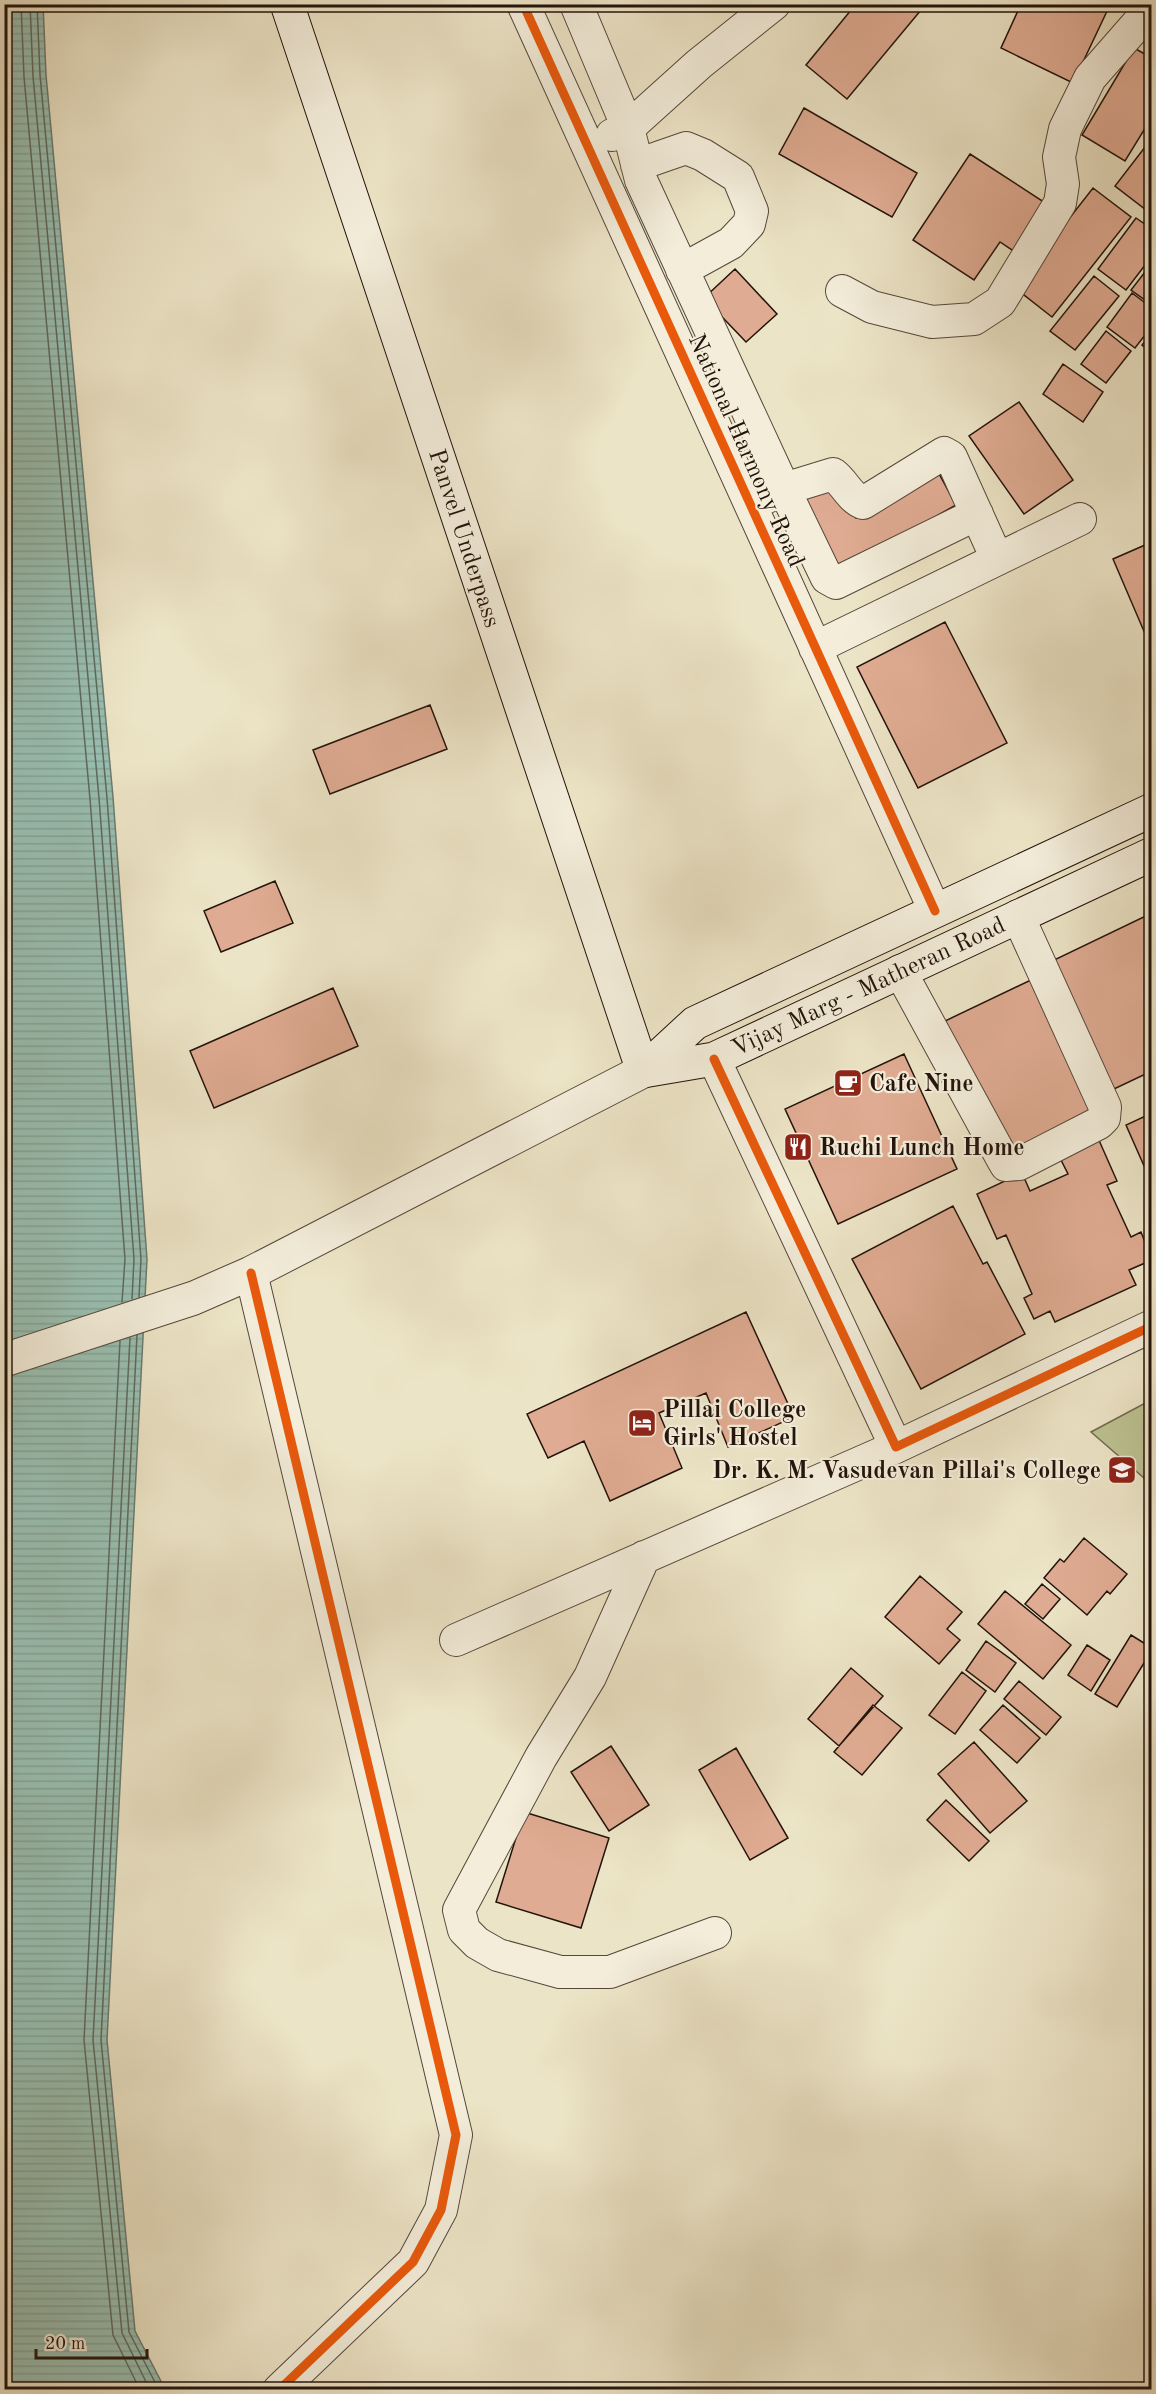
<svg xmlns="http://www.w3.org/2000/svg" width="1156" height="2394" viewBox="0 0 1156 2394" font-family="'Old Standard TT',serif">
<defs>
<pattern id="water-rules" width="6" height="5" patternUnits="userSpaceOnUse" patternTransform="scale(1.5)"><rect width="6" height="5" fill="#99bfb1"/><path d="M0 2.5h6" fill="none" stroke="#84a397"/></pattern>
</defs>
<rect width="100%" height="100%" fill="#ece4c6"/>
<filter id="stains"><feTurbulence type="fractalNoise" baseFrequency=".00333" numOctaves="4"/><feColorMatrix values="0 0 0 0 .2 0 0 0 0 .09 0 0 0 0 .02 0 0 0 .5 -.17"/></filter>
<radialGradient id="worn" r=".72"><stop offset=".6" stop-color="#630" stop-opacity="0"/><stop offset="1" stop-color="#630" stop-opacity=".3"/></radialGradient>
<path fill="#bcc292" stroke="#706a4e" stroke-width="1.5" d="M 1151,1400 L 1151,1484 L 1091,1432 Z"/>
<path fill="url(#water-rules)" stroke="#6a7a6f" stroke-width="1.5" d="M 43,4 L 46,75 L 113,797 L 147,1259 L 107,2040 L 135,2331 L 165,2389 L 5,2390 L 4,5 Z"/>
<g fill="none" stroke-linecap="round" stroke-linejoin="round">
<path stroke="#5e695e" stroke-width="1.5" d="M 21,4 L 24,77 L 90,799 L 125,1259 L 122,1302
M 30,4 L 33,76 L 99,798 L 134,1259 L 132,1299
M 37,4 L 40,75 L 107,798 L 141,1259 L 139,1297
M 137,1335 L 101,2040 L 129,2332 L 159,2390
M 130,1338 L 93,2040 L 122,2333 L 150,2390
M 120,1341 L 84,2040 L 113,2335 L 140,2390"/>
</g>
<path fill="#dfab92" stroke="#23130b" stroke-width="1.5" d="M 856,4 L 926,4 L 847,99 L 806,65 Z
M 1021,4 L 1098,4 L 1108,9 L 1073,83 L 1001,48 Z
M 1134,48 L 1152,58 L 1152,117 L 1125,161 L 1082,135 Z
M 804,108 L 917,173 L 892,217 L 779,154 Z
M 1152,138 L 1152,211 L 1150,213 L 1115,186 Z
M 970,154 L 1050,206 L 1018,254 L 1000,242 L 974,280 L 913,240 Z
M 1093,188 L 1131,217 L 1052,317 L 1015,288 Z
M 1136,218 L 1152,229 L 1152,256 L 1126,290 L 1098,269 Z
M 1152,263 L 1152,305 L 1131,290 Z
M 735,269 L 777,314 L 746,342 L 704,298 Z
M 1094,276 L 1119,296 L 1075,350 L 1050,331 Z
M 1132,293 L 1152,308 L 1152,326 L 1135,348 L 1107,327 Z
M 1106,331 L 1131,351 L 1106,383 L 1081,364 Z
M 1152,332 L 1152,353 L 1142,345 Z
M 1063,364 L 1103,392 L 1083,422 L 1043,394 Z
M 1019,402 L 1073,480 L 1024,514 L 969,436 Z
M 938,472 L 956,505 L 832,575 L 797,504 L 836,481 L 856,518 Z
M 1152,542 L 1152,650 L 1113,559 Z
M 945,622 L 1007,743 L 918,788 L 857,667 Z
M 430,705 L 447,749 L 330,794 L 313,750 Z
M 275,881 L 293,923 L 221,952 L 204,911 Z
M 1152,913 L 1152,1071 L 1114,1089 L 1052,961 Z
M 1033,979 L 1097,1115 L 1010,1157 L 945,1021 Z
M 333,988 L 358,1046 L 214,1108 L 190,1051 Z
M 904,1054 L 957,1169 L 838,1224 L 785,1109 Z
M 904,1054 L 957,1169 L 838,1224 L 785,1109 Z
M 1152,1113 L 1152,1184 L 1126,1125 Z
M 1098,1138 L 1117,1181 L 1107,1185 L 1131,1237 L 1141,1232 L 1152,1260 L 1129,1270 L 1136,1285 L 1055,1322 L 1050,1311 L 1034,1319 L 1024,1298 L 1032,1294 L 1006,1235 L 997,1239 L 977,1194 L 1022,1173 L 1030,1191 L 1068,1174 L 1059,1156 Z
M 953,1206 L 983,1264 L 987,1262 L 1025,1334 L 921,1389 L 852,1259 Z
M 746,1312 L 794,1417 L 728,1447 L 706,1393 L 659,1413 L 682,1468 L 610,1501 L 584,1441 L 548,1458 L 527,1414 Z
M 1084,1538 L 1127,1574 L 1110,1594 L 1107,1591 L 1087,1615 L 1044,1578 L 1060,1559 L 1064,1562 Z
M 920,1576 L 962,1612 L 947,1629 L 960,1640 L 939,1664 L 885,1617 Z
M 1042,1584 L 1060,1599 L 1043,1619 L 1025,1604 Z
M 1005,1591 L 1071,1645 L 1043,1679 L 978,1624 Z
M 1131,1635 L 1152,1648 L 1152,1650 L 1117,1707 L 1095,1694 Z
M 986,1641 L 1016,1663 L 995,1692 L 966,1670 Z
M 1087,1645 L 1110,1660 L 1091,1691 L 1068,1675 Z
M 851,1668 L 883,1696 L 839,1746 L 808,1719 Z
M 962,1672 L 986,1691 L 955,1734 L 929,1715 Z
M 1019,1681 L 1061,1717 L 1046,1735 L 1004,1699 Z
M 873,1705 L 902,1728 L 862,1775 L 834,1752 Z
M 1003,1705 L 1040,1738 L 1017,1763 L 980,1730 Z
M 974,1742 L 1027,1801 L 990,1833 L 938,1774 Z
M 611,1746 L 649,1805 L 609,1831 L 571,1772 Z
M 736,1748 L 788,1838 L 750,1860 L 699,1770 Z
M 946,1800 L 989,1841 L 969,1861 L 927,1820 Z
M 524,1812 L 609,1838 L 581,1928 L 496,1902 Z"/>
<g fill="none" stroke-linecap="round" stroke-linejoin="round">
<g stroke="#55473a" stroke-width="34">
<path id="minor" d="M 523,4 L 935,911
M 576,4 L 628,128 L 641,180 L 784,489 L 833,474 C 844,482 850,498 863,503 L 944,453 L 951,457 L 997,559
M 612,135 L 628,128 L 699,64 L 774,4
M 637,165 L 686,148 L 703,155 L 738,177 L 752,211 L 749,224 L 731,243 L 682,270
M 842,291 L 872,307 L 932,322 L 974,319 L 1000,302 L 1060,203 L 1063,184 L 1059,157 L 1065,129 L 1090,78 L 1139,22 L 1150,4
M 765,498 L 784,489 L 827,578 L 836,583 L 977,514
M 815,648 L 1080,519
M 900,971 L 1002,1158 L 1006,1165 L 1019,1164 L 1099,1123 L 1104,1118 L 1105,1107 L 1018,916
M 714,1059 L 896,1447 L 1152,1326
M 251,1273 L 456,2135 L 441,2210 L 413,2262 L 279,2390
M 644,1557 L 590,1677 L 541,1757 L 459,1910 L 464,1930 L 477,1943 L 498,1955 L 560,1972 L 610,1972 L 715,1933
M 456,1640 L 896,1447"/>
</g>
<g stroke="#55473a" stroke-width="35">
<path id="tertiary" d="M 4,1360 L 194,1298 L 251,1273 L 643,1071"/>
</g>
<g stroke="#23130b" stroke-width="35">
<path id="secondary" d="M 287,4 L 643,1071
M 643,1071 L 695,1023 L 1152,810
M 643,1071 L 714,1059 L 1152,854"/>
</g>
<use href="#minor" stroke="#f3edda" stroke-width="32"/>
<use href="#tertiary" stroke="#f3edda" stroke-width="33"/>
<use href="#secondary" stroke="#f3edda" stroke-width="33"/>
<g stroke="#f3edda" stroke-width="13">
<path id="cycleway" d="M 523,4 L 935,911
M 714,1059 L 896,1447 L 1152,1326
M 251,1273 L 456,2135 L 441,2210 L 413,2262 L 279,2390"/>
</g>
<use href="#cycleway" stroke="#e8590c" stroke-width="9"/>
</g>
<defs>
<g id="cafe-square" transform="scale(1.5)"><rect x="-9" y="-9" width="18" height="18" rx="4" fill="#8f2418" stroke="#f3edda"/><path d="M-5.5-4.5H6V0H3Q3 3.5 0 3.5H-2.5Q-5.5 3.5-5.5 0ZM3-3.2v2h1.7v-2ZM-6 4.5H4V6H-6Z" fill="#fff"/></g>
<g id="restaurant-square" transform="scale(1.5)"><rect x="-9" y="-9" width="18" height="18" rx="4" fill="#8f2418" stroke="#f3edda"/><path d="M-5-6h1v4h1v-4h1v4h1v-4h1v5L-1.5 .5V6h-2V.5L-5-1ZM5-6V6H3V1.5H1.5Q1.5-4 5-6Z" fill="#fff"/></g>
<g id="hotel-square" transform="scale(1.5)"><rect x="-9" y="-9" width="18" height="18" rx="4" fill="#8f2418" stroke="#f3edda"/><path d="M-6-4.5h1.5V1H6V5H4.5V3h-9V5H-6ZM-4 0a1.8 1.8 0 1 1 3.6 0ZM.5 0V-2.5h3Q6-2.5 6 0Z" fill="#fff"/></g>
<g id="university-square" transform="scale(1.5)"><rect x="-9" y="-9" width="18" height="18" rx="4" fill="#8f2418" stroke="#f3edda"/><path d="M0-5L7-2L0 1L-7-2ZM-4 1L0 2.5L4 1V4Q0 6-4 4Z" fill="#fff"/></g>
</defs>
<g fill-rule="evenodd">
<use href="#cafe-square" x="848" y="1083"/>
<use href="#restaurant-square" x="798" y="1147"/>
<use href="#hotel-square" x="642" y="1423"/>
<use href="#university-square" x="1122" y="1470"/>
</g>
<g text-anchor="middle" stroke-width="4.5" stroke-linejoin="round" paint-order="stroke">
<g font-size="24" fill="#23130b" stroke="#f3edda">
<text transform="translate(747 450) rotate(66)" y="8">National Harmony Road</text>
<text transform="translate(465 538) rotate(72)" y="8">Panvel Underpass</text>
<text transform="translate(868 986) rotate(-25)" y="8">Vijay Marg - Matheran Road</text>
</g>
<g font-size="24" font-weight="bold" fill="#23130b" stroke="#f3edda" text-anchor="start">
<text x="869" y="1091">Cafe Nine</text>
<text x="819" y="1155">Ruchi Lunch Home</text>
<text x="663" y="1417">Pillai College<tspan x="663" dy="28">Girls' Hostel</tspan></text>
<text x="1101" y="1478" text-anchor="end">Dr. K. M. Vasudevan Pillai's College</text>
</g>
</g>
<rect width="1156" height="2394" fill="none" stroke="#ece4c6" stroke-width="24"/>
<rect x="6" y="6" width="1144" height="2382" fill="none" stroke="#23130b" stroke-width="3"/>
<rect x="12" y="12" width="1132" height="2370" fill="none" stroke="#23130b" stroke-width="1.5"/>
<path d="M36 2349v9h111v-9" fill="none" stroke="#23130b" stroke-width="3"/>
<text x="45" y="2349" font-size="18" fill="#23130b" stroke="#f3edda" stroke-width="4.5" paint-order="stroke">20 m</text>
<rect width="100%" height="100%" filter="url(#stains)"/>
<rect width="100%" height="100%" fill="url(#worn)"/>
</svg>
